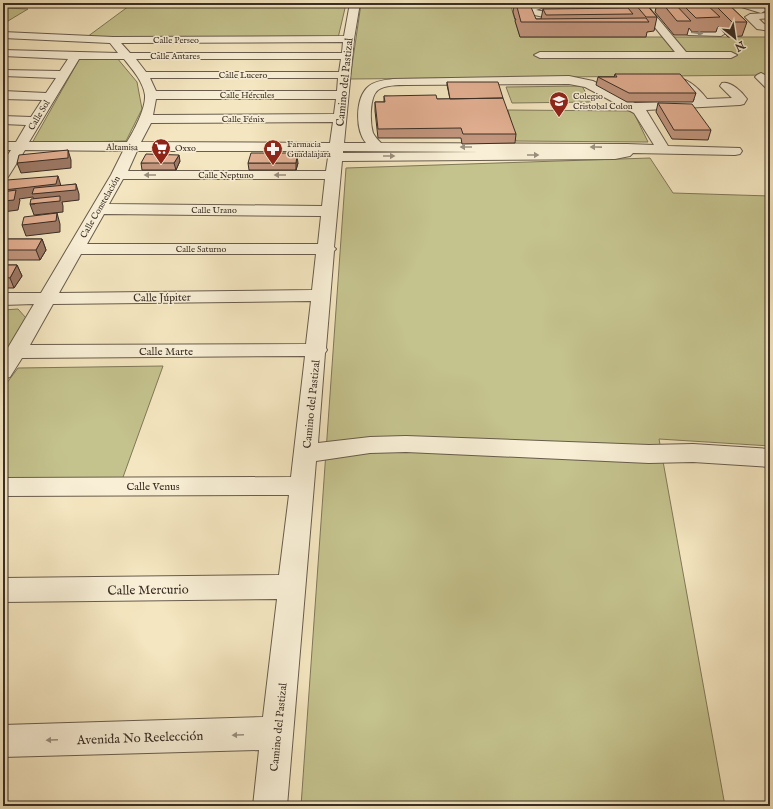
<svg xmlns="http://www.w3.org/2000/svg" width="773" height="809" viewBox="0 0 773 809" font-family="'IM FELL English',serif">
<rect width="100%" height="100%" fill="#f4e6c0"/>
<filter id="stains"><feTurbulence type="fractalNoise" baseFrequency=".005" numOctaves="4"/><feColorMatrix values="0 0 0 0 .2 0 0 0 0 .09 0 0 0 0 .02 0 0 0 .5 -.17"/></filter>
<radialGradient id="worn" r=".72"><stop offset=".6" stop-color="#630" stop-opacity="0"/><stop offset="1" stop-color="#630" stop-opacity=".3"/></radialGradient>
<path fill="#c4c28d" stroke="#7f7859" d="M 133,3 L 346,4 L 338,38 L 87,37 Z
M 510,3 L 520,37 L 770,37 L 770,75 L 350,79 L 361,4 Z
M 3,8 L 28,9 L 3,24 Z
M 80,58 L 117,58 L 137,82 L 142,109 L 126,141 L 32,143 Z
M 582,86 L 591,102 L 512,103 L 506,87 Z
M 508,110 L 633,111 L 648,142 L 516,141 Z
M 650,158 L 673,193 L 770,196 L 770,446 L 659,439 L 725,806 L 301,806 L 346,168 Z
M 18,309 L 26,318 L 3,356 L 3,310 Z
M 163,366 L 122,480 L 3,481 L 3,388 L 18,368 Z"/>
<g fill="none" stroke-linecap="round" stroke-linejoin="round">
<g stroke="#685c4c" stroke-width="2">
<path id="minor" d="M 350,3 L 360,3 L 354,39 L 344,143 L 366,143 C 355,130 355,97 369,86 C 375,81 385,80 393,79 L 569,76 L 593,81 L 635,103 L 695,100 L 682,87 L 666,84 L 664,81 L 666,78 C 684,74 697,86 707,99 L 732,98 L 720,86 L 722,83 C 731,81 742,92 747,99 L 744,104 L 740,105 L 646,110 L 668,146 L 740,148 L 742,151 L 740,154 L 735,155 L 633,153 L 630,156 L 615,159 L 342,161 L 334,247 L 336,249 L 334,251 L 326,348 L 327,350 L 325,353 L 318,443 L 370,437 L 406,436 L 649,445 L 693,444 L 770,449 L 770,467 L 693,462 L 649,463 L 406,452 L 370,453 L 316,461 L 287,806 L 253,806 L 259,750 L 3,757 L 3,725 L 263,717 L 277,599 L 3,602 L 3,578 L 279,575 L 289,495 L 3,496 L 3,478 L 291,477 L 305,356 L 22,358 L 10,377 L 3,379 L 3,356 L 34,304 L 3,305 L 3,293 L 41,293 L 111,175 L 123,151 L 25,150 L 8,177 L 3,178 L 3,162 L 11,150 L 3,150 L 3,142 L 16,142 L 26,125 L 3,124 L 3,116 L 31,117 L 42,100 L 3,99 L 3,91 L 46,93 L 56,78 L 3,76 L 3,70 L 60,71 L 68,59 L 3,56 L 3,50 L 118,53 L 110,43 L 3,38 L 3,32 L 113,37 L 344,36 ZM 343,42 L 342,53 L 130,53 L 121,43 ZM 79,59 L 124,59 C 132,69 143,81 145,95 C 146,108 134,131 127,142 L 29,142 ZM 136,59 L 341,59 L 339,72 L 146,72 ZM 150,78 L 338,78 L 337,91 L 156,91 ZM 569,84 L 585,87 L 634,113 L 654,145 L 627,144 L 381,143 C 378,140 375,137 373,133 C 370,123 369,97 378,90 C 386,85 397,85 406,85 ZM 156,99 L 336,99 L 334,114 L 153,115 ZM 333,122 L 330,143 L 141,142 L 151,123 ZM 137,151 L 329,151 L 326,171 L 128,171 ZM 343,151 L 480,152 L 343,153 ZM 123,179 L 325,179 L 322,206 L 109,204 ZM 104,214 L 321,216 L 318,244 L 87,244 ZM 81,254 L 316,254 L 312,290 L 59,293 ZM 311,301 L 306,344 L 30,345 L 53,304 Z
M 538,3 L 552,3 L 550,5 L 536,10 L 575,18 L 576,20 L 571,23 L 530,14 L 524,9 L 526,7 Z
M 635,3 L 645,3 L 686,52 L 731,52 L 737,55 L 731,58 L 540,58 L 534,55 L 540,52 L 675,52 Z
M 655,3 L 672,4 L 673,3 L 683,3 L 680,7 L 684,10 L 704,11 L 726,33 L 721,36 L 688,35 L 665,14 L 663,12 L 665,8 ZM 673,11 L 681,16 L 698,16 L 712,30 L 695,30 Z
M 733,3 L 748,3 L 764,8 L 766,10 L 761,13 L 735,5 Z
M 767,13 L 770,14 L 770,18 L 759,19 L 764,24 L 770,25 L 770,31 L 757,29 L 745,17 L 750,14 Z
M 761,73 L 765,75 L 770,79 L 770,89 L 766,88 L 755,77 L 757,75 Z"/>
</g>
<use href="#minor" fill="#f8efd6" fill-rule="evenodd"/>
</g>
<path fill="#c2967e" stroke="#3a2e25" d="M 514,3 L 526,3 L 527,7 L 536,19 L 541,19 L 543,9 L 559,9 L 560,3 L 645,3 L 657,17 L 654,31 L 647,32 L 646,37 L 520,37 L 515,21 L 516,19 L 515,19 L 513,12 Z
M 657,3 L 674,3 L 677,7 L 678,3 L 727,3 L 747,22 L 742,36 L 728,37 L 718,26 L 716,32 L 692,32 L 689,28 L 687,35 L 674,35 L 655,12 Z
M 615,74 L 696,93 L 693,102 L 627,102 L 596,85 L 598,77 L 614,77 Z
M 447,82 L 516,134 L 515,143 L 462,144 L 461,138 L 378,138 L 375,111 L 375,102 L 384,102 L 384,96 L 437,99 L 450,99 L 447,85 Z
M 658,103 L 711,130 L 708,140 L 672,139 L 656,112 Z
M 180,161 L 176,170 L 142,170 L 141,163 Z
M 248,163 L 298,163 L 296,170 L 249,170 Z
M 3,239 L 42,239 L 46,250 L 40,260 L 3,260 Z
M 3,265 L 17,265 L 22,276 L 14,288 L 3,288 Z"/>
<path fill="#9e7a66" stroke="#3a2e25" d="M 3,149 L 5,154 L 3,157 Z
M 68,150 L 71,160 L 71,168 L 21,173 L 17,163 Z
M 179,155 L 180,161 L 176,170 L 174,163 Z
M 297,156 L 298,163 L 296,170 L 296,163 Z
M 58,176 L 61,186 L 76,184 L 79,194 L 79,200 L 62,202 L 63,206 L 63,212 L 34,215 L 30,204 L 35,204 L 33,197 L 19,199 L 20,200 L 18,210 L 3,212 L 3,201 L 8,200 L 4,190 Z
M 57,213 L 60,224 L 60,232 L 26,236 L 22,225 Z
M 42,239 L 46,250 L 40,260 L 36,250 Z
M 17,265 L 22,276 L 14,288 L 10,278 Z"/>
<path fill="#e2af92" stroke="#3a2e25" d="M 516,3 L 526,3 L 527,5 L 516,5 Z
M 564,3 L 645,3 L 657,17 L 646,17 L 635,4 L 565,5 Z
M 662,3 L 674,3 L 691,21 L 677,21 Z
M 681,3 L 705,3 L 720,17 L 696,18 Z
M 713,3 L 727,3 L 747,22 L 732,22 Z
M 517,7 L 531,7 L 536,19 L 646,18 L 649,22 L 521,22 Z
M 628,8 L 633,14 L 546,15 L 543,9 Z
M 615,74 L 680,74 L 696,93 L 629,93 L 598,77 L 617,77 Z
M 447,82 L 498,82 L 503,98 L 450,99 Z
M 436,95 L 437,99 L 503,98 L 516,134 L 463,134 L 461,128 L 378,129 L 375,102 L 385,102 L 384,96 Z
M 658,103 L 692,104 L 711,130 L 674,130 Z
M 68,150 L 68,158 L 17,163 L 19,155 Z
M 251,153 L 289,153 L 297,156 L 296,163 L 248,163 Z
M 146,154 L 179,155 L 174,163 L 141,163 Z
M 58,176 L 56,184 L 4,190 L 7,180 Z
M 76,184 L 76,190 L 32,194 L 34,188 Z
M 16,190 L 14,200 L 3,201 L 3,192 Z
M 60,196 L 60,201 L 30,204 L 31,199 Z
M 57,213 L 56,221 L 22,225 L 24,217 Z
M 3,239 L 42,239 L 36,250 L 3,250 Z
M 3,265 L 17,265 L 10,278 L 3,277 Z"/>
<defs><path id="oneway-solid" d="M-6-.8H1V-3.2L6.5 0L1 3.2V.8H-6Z"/></defs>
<g fill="#998e7e">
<use href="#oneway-solid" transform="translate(697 33) rotate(7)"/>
<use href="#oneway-solid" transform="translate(466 147) rotate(180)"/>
<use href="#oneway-solid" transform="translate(596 147) rotate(-179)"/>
<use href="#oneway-solid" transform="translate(533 155)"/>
<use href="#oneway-solid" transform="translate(389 156)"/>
<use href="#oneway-solid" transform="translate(150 175) rotate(-180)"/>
<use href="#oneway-solid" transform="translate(280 175) rotate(-180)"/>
<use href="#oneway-solid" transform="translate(238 735) rotate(178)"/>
<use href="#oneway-solid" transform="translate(52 740) rotate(178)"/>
</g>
<defs>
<g id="school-pin" transform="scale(1)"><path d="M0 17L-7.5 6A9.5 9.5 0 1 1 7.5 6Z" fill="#8f2418" stroke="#f8efd6"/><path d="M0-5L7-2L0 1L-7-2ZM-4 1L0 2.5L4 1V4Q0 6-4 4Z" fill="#fff"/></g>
<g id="supermarket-pin" transform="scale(1)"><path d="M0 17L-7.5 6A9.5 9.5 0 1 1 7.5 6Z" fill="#8f2418" stroke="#f8efd6"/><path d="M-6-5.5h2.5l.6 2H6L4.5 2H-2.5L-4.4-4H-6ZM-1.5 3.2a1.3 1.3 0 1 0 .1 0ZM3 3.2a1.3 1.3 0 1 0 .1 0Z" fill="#fff"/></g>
<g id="pharmacy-pin" transform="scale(1)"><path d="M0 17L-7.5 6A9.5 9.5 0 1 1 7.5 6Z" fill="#8f2418" stroke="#f8efd6"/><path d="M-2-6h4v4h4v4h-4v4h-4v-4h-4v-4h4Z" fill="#fff"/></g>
</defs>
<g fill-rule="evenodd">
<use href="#school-pin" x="559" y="101"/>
<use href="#supermarket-pin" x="161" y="148"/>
<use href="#pharmacy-pin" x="273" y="149"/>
</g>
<g text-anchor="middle" stroke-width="3" stroke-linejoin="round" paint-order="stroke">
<g font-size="9" fill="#3a2e25" stroke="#f8efd6">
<text x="176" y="43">Calle Perseo</text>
<text x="175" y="59">Calle Antares</text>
<text x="243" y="78">Calle Lucero</text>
<text x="247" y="98">Calle Hércules</text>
<text transform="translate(39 115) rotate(-59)" y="3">Calle Sol</text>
<text x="243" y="122">Calle Fénix</text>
<text transform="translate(122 147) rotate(1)" y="3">Altamisa</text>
<text x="226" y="178">Calle Neptuno</text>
<text transform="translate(100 207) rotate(-60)" y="3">Calle Constelación</text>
<text x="214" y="213">Calle Urano</text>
<text x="201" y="252">Calle Saturno</text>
</g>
<g font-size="9" fill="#3a2e25" stroke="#f8efd6" text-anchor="start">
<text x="573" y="99">Colegio<tspan x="573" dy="10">Cristobal Colon</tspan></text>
<text x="287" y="147">Farmacia<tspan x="287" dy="10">Guadalajara</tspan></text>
<text x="175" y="151">Oxxo</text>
</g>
<g font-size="11" fill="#3a2e25" stroke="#f8efd6">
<text transform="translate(344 82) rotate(-84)" y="4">Camino del Pastizal</text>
<text transform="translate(162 297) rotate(-1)" y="4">Calle Júpiter</text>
<text x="166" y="355">Calle Marte</text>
<text transform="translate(311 404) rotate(-84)" y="4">Camino del Pastizal</text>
<text x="153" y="490">Calle Venus</text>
<text transform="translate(278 727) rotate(-84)" y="4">Camino del Pastizal</text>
</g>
<g font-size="13" fill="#3a2e25" stroke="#f8efd6">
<text transform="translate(148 589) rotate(-1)" y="5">Calle Mercurio</text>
<text transform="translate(140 737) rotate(-2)" y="5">Avenida No Reelección</text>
</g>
</g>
<rect width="773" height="809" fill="none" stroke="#f4e6c0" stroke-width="16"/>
<rect x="4" y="4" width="765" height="801" fill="none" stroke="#3a2e25" stroke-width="2"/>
<rect x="8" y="8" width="757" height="793" fill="none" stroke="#3a2e25"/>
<g transform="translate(735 38) rotate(150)" stroke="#f8efd6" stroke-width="3" paint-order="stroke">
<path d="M0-3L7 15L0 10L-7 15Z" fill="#3a2e25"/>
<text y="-6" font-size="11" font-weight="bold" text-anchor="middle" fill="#3a2e25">N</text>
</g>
<rect width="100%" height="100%" filter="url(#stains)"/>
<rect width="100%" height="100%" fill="url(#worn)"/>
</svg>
